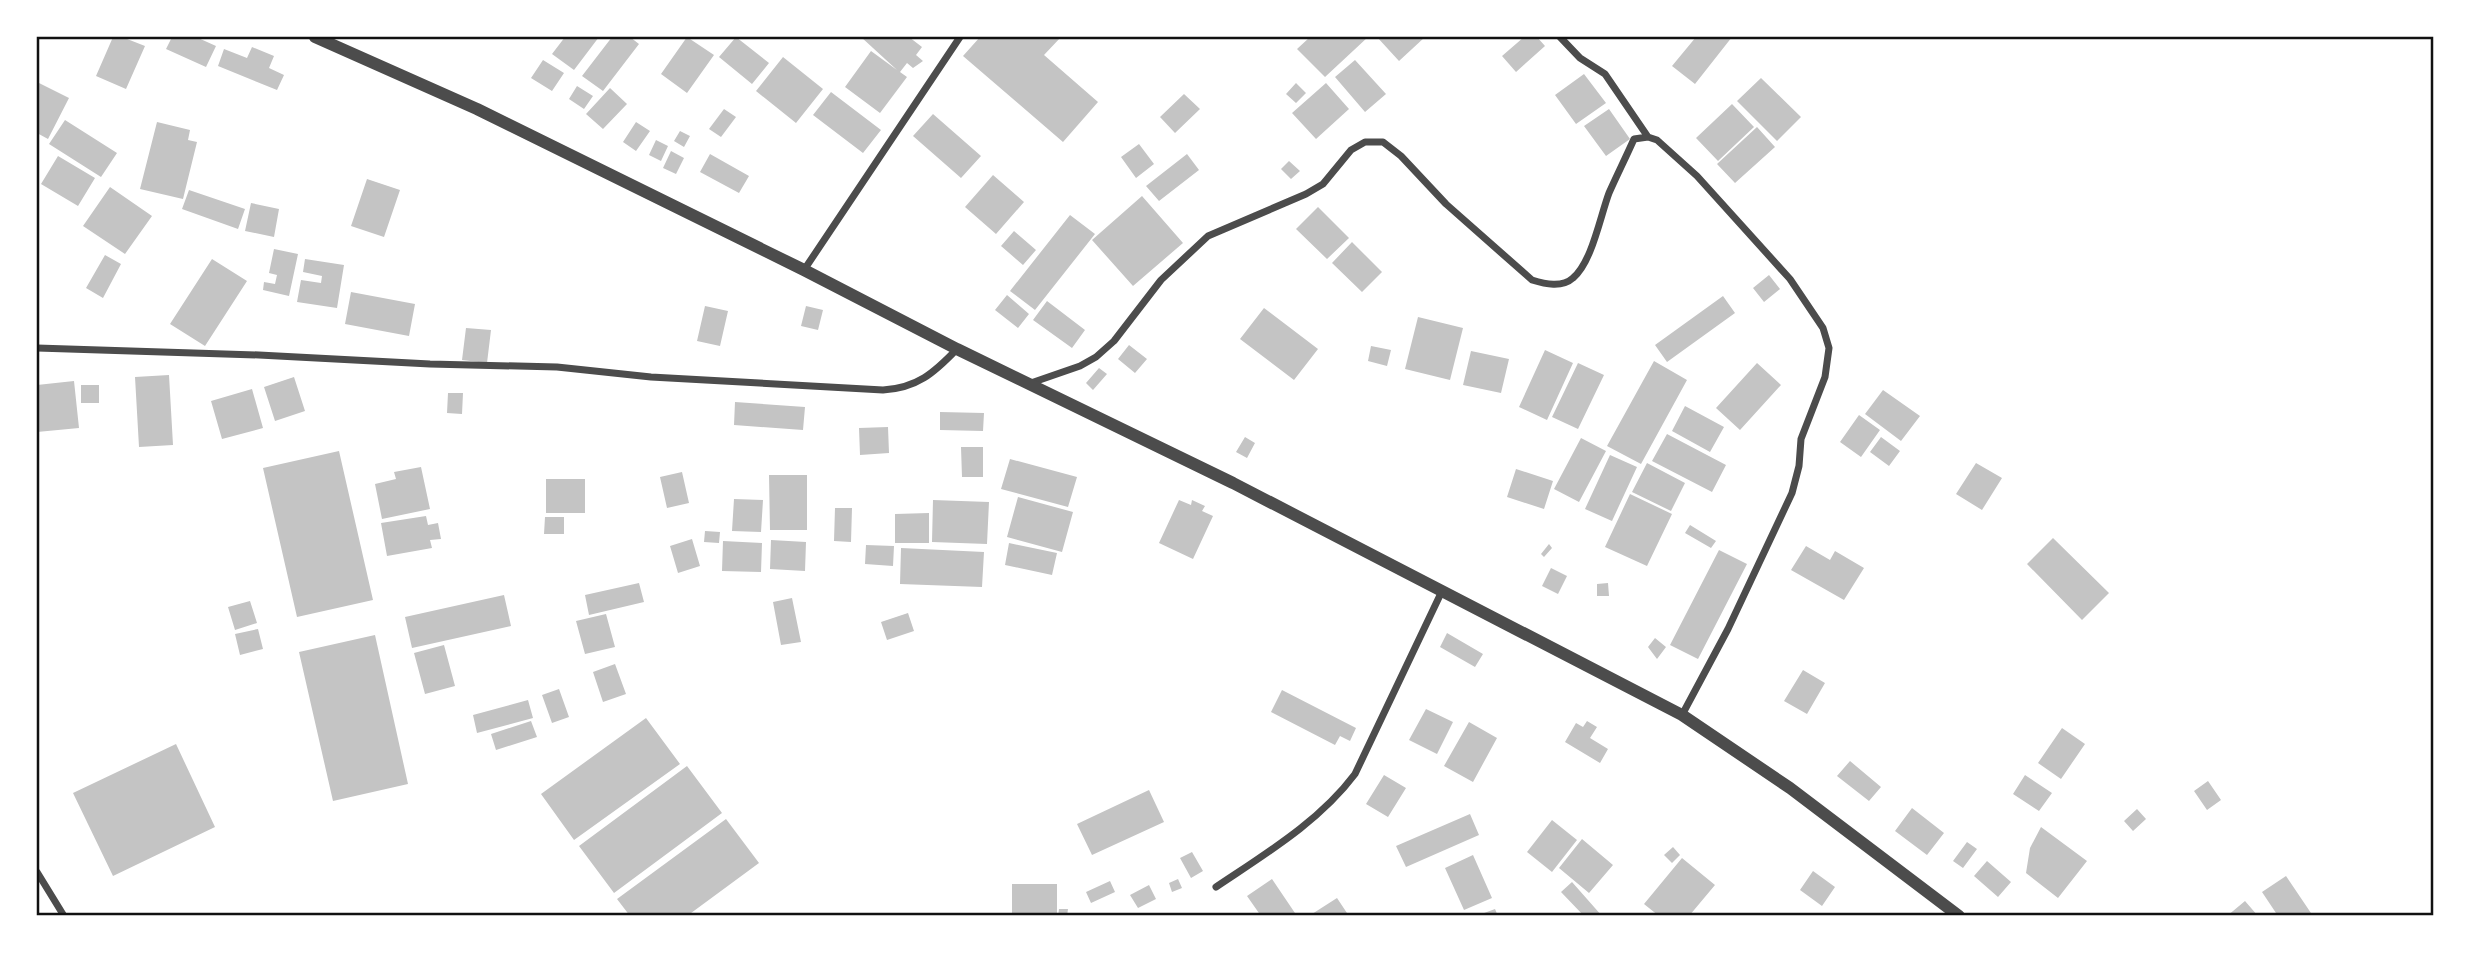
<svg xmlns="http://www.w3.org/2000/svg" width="2471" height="953" viewBox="0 0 2471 953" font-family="'Times New Roman',serif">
<rect width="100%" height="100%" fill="#fff"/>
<path fill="#c4c4c4" d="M 113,37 L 122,37 L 145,46 L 126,89 L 96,76 Z
M 172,37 L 196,37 L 216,46 L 206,67 L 166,49 Z
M 565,37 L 599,37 L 574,70 L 552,54 Z
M 612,37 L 630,37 L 639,44 L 603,91 L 582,76 Z
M 687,37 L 714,55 L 687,93 L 661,74 Z
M 736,37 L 769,63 L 752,84 L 719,57 Z
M 861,37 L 909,37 L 922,47 L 916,55 L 923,61 L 913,68 L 907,63 L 900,72 L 907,77 L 880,113 L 845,87 L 871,51 L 897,70 Z
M 980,37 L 1061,37 L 1044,55 L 1098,102 L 1063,142 L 963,56 Z
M 1310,37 L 1368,37 L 1325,77 L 1297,49 Z
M 1377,37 L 1425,37 L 1399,61 Z
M 1524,37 L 1537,37 L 1545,46 L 1516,72 L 1502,56 Z
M 1696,37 L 1732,37 L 1695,84 L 1672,66 Z
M 252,47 L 274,56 L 269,68 L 284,75 L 277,90 L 218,66 L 224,49 L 247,58 Z
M 783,57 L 823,89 L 796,123 L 756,91 Z
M 543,60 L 564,73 L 552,91 L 531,78 Z
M 1355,60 L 1386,94 L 1365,112 L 1335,77 Z
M 1584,74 L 1606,103 L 1576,124 L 1555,95 Z
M 1761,78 L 1801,117 L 1777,141 L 1737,101 Z
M 37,82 L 69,98 L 48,139 L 37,133 Z
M 1296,83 L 1306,93 L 1296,103 L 1286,94 Z
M 1326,83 L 1349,109 L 1316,139 L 1292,113 Z
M 577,86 L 593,96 L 584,109 L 569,99 Z
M 610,88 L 627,104 L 603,129 L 586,114 Z
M 831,92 L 881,130 L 863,153 L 813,115 Z
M 1184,94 L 1200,109 L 1175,133 L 1160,117 Z
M 1732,104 L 1754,127 L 1718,161 L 1696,138 Z
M 724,109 L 736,117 L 721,137 L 709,129 Z
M 1609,109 L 1630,139 L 1606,156 L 1584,126 Z
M 933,114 L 981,156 L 961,178 L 913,136 Z
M 65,120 L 117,153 L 101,177 L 49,144 Z
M 157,122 L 190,130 L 188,140 L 197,142 L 183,199 L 140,189 Z
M 636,122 L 650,131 L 636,151 L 623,142 Z
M 1757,127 L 1775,147 L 1735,183 L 1717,164 Z
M 680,131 L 690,136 L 684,147 L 674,141 Z
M 656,140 L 668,146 L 661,161 L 649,155 Z
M 1139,144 L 1154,164 L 1136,178 L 1121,157 Z
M 671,151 L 684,158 L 676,174 L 663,168 Z
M 710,154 L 749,176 L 739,193 L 700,172 Z
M 1187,154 L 1199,170 L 1159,201 L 1146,186 Z
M 58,156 L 95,178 L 78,206 L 41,184 Z
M 1289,161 L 1300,171 L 1291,179 L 1281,169 Z
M 993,175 L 1024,202 L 996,234 L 965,207 Z
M 367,179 L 400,190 L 384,237 L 351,226 Z
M 110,187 L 152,216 L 125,254 L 83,226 Z
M 189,190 L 245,209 L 238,229 L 182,209 Z
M 1142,196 L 1183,243 L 1133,286 L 1092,240 Z
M 251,203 L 279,209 L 274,237 L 245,231 Z
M 1318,207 L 1349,238 L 1327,259 L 1296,229 Z
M 1070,215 L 1095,234 L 1035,310 L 1010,291 Z
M 1014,231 L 1036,250 L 1023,265 L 1001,246 Z
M 1352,242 L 1382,272 L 1362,292 L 1332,263 Z
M 274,249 L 298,254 L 289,296 L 263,290 L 264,282 L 275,284 L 277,275 L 269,273 Z
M 105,255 L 121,264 L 103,298 L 86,288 Z
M 212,259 L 247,281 L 205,346 L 170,324 Z
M 305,259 L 344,265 L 337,308 L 297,302 L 301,280 L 321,283 L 322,276 L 303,272 Z
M 1769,275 L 1780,289 L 1764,302 L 1753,288 Z
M 351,292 L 415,304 L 409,336 L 345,324 Z
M 1007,295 L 1029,314 L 1018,328 L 995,310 Z
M 1723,296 L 1735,313 L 1667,362 L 1655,345 Z
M 1047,301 L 1085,330 L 1072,348 L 1033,320 Z
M 705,306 L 728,311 L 720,346 L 697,341 Z
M 806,306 L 823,310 L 818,330 L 801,326 Z
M 1264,308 L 1318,349 L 1294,380 L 1240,339 Z
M 1418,317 L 1463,328 L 1450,380 L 1405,369 Z
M 466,328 L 491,330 L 487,363 L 462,360 Z
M 1129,345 L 1147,359 L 1135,373 L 1118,359 Z
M 1371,346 L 1391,350 L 1387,366 L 1368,361 Z
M 1545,350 L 1573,363 L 1547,420 L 1519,407 Z
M 1471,351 L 1509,359 L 1501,393 L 1463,385 Z
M 1654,361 L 1687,380 L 1641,464 L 1607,446 Z
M 1578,363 L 1604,375 L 1578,429 L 1552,417 Z
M 1757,363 L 1781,385 L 1740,430 L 1716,408 Z
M 1099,368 L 1107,374 L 1093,390 L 1086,383 Z
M 169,375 L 173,445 L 139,447 L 135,377 Z
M 294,377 L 305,411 L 275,421 L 264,387 Z
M 74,381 L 79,428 L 37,432 L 37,385 Z
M 81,385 L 99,385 L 99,403 L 81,403 Z
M 252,389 L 263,428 L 222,439 L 211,401 Z
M 1883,390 L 1920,416 L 1901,441 L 1865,414 Z
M 448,393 L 463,393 L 462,414 L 447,413 Z
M 735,402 L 805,407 L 803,430 L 734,425 Z
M 1685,406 L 1724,427 L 1710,452 L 1672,431 Z
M 940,412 L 984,413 L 983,431 L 940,430 Z
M 1859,415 L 1880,430 L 1861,457 L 1840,442 Z
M 888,427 L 889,453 L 860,455 L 859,428 Z
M 1667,434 L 1726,465 L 1712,492 L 1652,461 Z
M 1245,437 L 1255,443 L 1247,458 L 1236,452 Z
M 1881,437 L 1900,451 L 1889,466 L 1870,452 Z
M 1581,438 L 1606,451 L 1579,502 L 1554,489 Z
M 961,447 L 983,447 L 983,477 L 962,477 Z
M 339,451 L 373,600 L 297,617 L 263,468 Z
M 1610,455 L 1637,467 L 1612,521 L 1585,509 Z
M 1010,459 L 1077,477 L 1068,507 L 1001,489 Z
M 1647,463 L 1685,483 L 1671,511 L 1632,492 Z
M 1976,463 L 2002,478 L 1982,510 L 1956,494 Z
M 421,467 L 430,509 L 382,519 L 375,484 L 396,479 L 394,472 Z
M 1516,469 L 1553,481 L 1544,509 L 1507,497 Z
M 682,472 L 689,503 L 667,508 L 660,477 Z
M 769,475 L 807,475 L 807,530 L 770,530 Z
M 546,479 L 585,479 L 585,513 L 546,513 Z
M 1630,494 L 1672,514 L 1647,566 L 1605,547 Z
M 1018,497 L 1073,512 L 1062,552 L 1007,537 Z
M 734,499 L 763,500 L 761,532 L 732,531 Z
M 933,500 L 989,502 L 987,544 L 932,542 Z
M 1179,500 L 1191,505 L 1192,500 L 1205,506 L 1202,511 L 1213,516 L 1193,559 L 1159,543 Z
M 835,508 L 852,508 L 851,542 L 834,541 Z
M 929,513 L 929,543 L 895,543 L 895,514 Z
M 426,516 L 428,525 L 438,523 L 441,539 L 430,540 L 432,548 L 387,556 L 381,523 Z
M 545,517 L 564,517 L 564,534 L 544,534 Z
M 1690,525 L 1716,541 L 1711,548 L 1685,533 Z
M 705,531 L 720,532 L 719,543 L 704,542 Z
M 2053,538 L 2109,593 L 2082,620 L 2027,564 Z
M 692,539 L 700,566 L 678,573 L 670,546 Z
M 771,540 L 806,542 L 805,571 L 770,569 Z
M 723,541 L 762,543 L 761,572 L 722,571 Z
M 1009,543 L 1057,553 L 1052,575 L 1005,565 Z
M 1549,544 L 1552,548 L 1544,557 L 1541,554 Z
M 866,545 L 894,546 L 893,566 L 865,564 Z
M 1806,546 L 1830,560 L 1835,551 L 1864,568 L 1844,600 L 1791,570 Z
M 901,548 L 984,552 L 982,587 L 900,584 Z
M 1719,550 L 1747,564 L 1698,659 L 1670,645 Z
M 1551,568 L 1567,576 L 1558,594 L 1542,586 Z
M 639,583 L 644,602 L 589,615 L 585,595 Z
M 1608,583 L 1609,596 L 1597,596 L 1597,584 Z
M 504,595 L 511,626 L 412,648 L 405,617 Z
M 792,598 L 801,642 L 781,645 L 773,602 Z
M 250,601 L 257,623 L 235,630 L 228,607 Z
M 908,613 L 914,631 L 887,640 L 881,622 Z
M 606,614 L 615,647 L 585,654 L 576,621 Z
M 258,629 L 263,649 L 240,655 L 235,634 Z
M 1447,633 L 1483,654 L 1475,667 L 1440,647 Z
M 375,635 L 408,784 L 333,801 L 299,652 Z
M 1655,638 L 1666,647 L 1657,659 L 1648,647 Z
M 444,645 L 455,686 L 425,694 L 414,653 Z
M 615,664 L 626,694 L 603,702 L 593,672 Z
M 1803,670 L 1825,683 L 1807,714 L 1784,701 Z
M 559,689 L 569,717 L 552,723 L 542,695 Z
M 1282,690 L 1356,728 L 1350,741 L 1340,736 L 1335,745 L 1271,712 Z
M 528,700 L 533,718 L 477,733 L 473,715 Z
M 1426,709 L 1453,722 L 1437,754 L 1409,740 Z
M 646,718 L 680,764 L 574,840 L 541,794 Z
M 531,721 L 537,737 L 496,750 L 491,734 Z
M 1587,721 L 1597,727 L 1590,738 L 1608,749 L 1600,763 L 1565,742 L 1576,723 L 1583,727 Z
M 1469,722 L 1497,738 L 1473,782 L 1444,766 Z
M 2062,728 L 2085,744 L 2061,779 L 2038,763 Z
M 176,744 L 215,827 L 113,876 L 73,793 Z
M 1850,761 L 1881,787 L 1869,801 L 1837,776 Z
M 687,766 L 722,813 L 614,893 L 579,846 Z
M 1384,775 L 1406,788 L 1388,817 L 1366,804 Z
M 2025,775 L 2052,793 L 2039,811 L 2013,794 Z
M 2208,781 L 2221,800 L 2207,810 L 2194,791 Z
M 1149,790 L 1164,822 L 1092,855 L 1077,824 Z
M 1912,808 L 1944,833 L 1927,855 L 1895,831 Z
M 2137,809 L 2146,819 L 2133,831 L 2124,821 Z
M 1470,814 L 1479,835 L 1406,867 L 1396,846 Z
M 726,819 L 759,863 L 687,916 L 630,916 L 617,899 Z
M 1552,820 L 1577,840 L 1552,872 L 1527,852 Z
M 2041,827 L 2087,861 L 2058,898 L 2026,873 L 2030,848 Z
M 1582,839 L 1613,865 L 1589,893 L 1559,868 Z
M 1967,842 L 1977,849 L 1963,868 L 1953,861 Z
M 1673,847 L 1680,855 L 1672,863 L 1664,855 Z
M 1192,852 L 1203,871 L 1191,878 L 1180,858 Z
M 1473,855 L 1492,898 L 1464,910 L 1445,868 Z
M 1682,858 L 1715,885 L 1689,916 L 1659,916 L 1644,904 Z
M 1987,861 L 2011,882 L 1998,897 L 1974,876 Z
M 1813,871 L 1835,887 L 1822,906 L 1800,890 Z
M 2286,876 L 2313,916 L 2278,916 L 2262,892 Z
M 1178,879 L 1182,888 L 1172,892 L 1169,883 Z
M 1272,879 L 1297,916 L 1261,916 L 1247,896 Z
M 1110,881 L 1115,892 L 1091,903 L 1086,892 Z
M 1572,882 L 1602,916 L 1584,916 L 1561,892 Z
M 1012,884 L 1057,884 L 1057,916 L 1012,916 Z
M 1149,885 L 1156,899 L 1138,908 L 1130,895 Z
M 1337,898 L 1349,916 L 1313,916 L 1312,914 Z
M 2245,901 L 2258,916 L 2227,916 Z
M 1059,909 L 1068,909 L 1067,916 L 1058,916 Z
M 1495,909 L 1498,916 L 1476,916 Z"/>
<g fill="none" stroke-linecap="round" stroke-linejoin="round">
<path stroke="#4c4c4c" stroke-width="7" d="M 1560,37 L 1580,58 L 1605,74 L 1648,137
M 804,270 L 960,37
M 37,348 L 259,355 L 430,364 L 557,367 L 651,377 L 883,390 C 917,388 934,373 957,349
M 1028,384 L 1080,366 L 1096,357 L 1114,341 L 1161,280 L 1208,236 L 1306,194 L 1323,184 L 1351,150 L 1365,142 L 1383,142 L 1401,156 L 1446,204 L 1532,280 C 1545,284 1562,288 1573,278 C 1592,262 1600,217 1609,193 C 1617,175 1626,157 1634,139 L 1648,137 L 1657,140 L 1697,176 L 1790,279 L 1823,328 L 1829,348 L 1825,377 L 1801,439 L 1799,466 L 1792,493 L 1728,629 L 1682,715
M 37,872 L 64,916
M 1216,887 C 1265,854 1319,822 1355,774 L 1442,591"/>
<path stroke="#4c4c4c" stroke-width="12" d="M 315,37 L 477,109 L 804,270 L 957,349 L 1233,483 L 1682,715 L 1790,788 L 1959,916"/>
</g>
<rect width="2471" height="953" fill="none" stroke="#ffffff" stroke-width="77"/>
<rect x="38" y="38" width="2394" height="876" fill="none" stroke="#111" stroke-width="2.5"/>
</svg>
